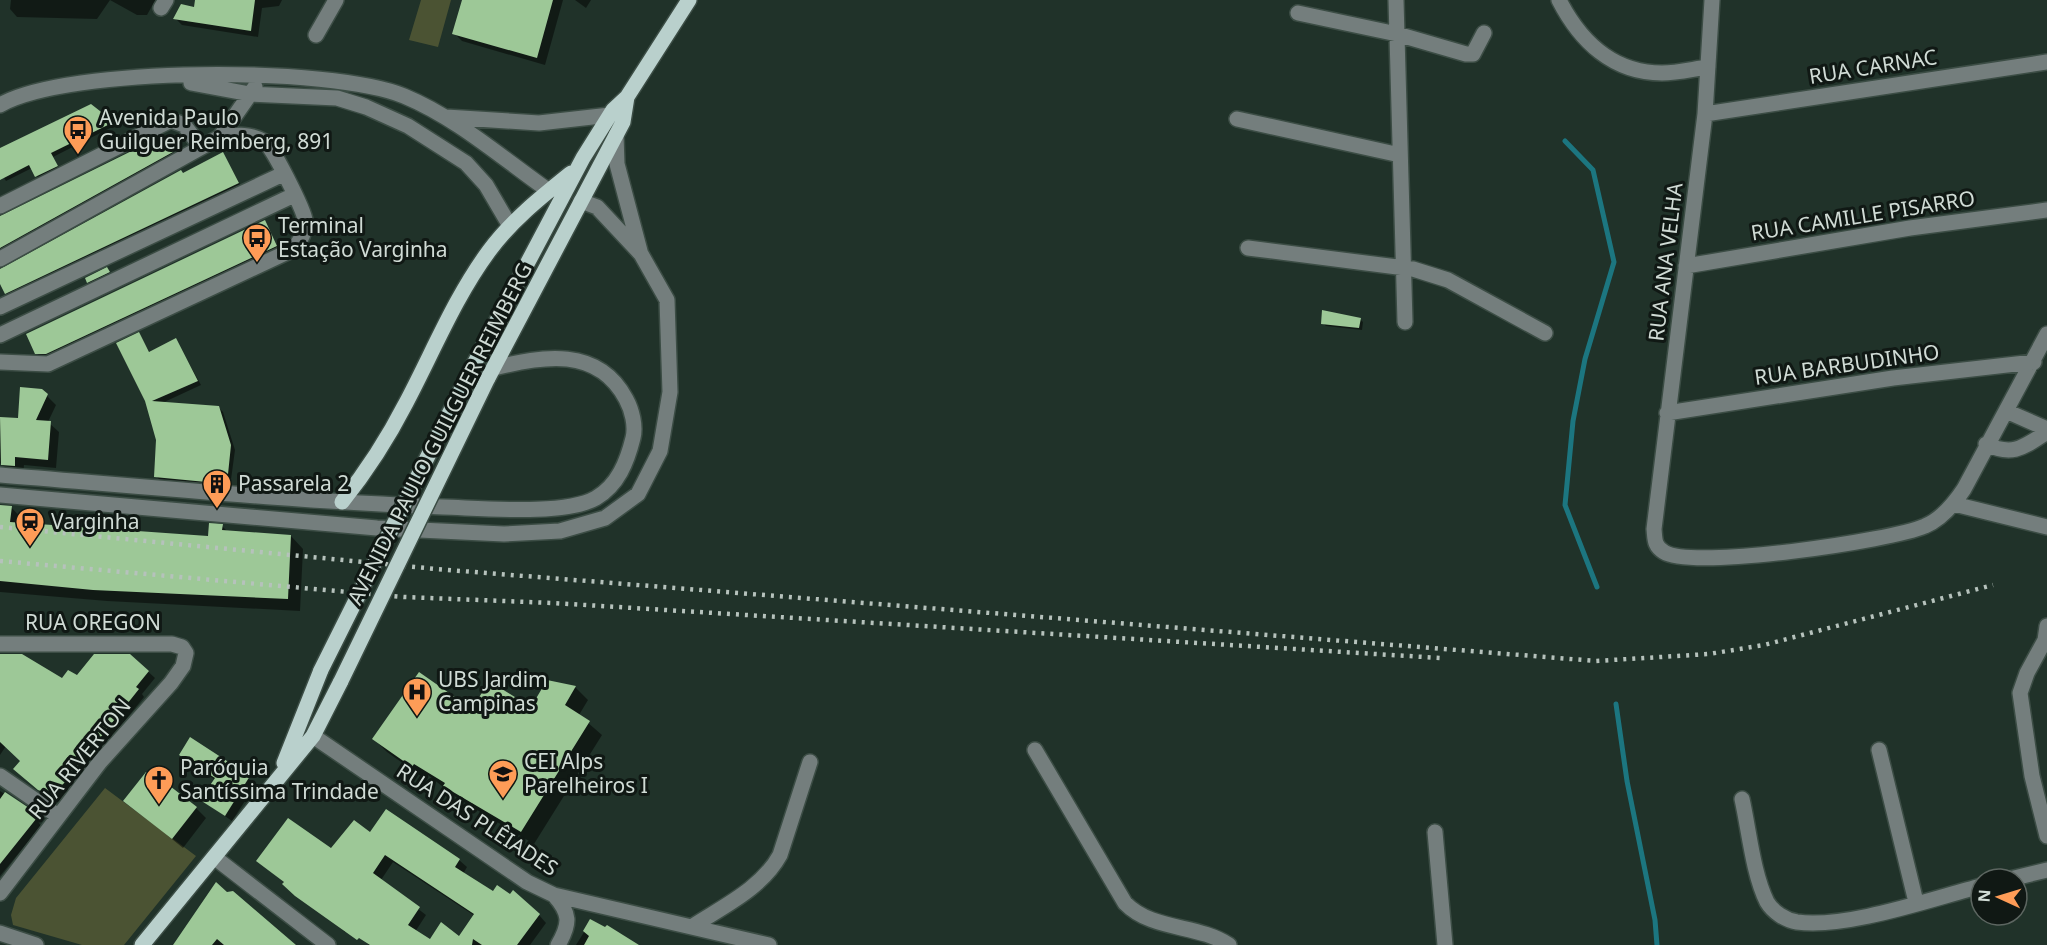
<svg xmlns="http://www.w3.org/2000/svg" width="2047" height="945" viewBox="0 0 2047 945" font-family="'Noto Sans',sans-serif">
<rect width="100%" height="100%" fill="#203229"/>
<path fill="#4b5333" d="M 421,0 L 451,0 L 438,47 L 409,40 Z
M 105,788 L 196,856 L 124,945 L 82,945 L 13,925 L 11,915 L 16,898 Z"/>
<path fill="#0007" fill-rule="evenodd" d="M 11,0 L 110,0 L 97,19 L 17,17 L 10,9 Z
M 110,0 L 165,0 L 159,10 L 152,6 L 147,15 L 137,15 Z
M 201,0 L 282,0 L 279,6 L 262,8 L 258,37 L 182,25 L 175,18 L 196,9 Z
M 463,0 L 563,0 L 545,65 L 462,41 L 454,33 Z
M 575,0 L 591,0 L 586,8 Z
M 91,106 L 116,125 L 53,157 L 59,169 L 39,179 L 32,168 L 6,181 L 4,178 L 0,171 L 0,150 Z
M 166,139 L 174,155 L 0,252 L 0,216 Z
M 223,154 L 241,186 L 9,296 L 6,293 L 0,281 L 0,270 Z
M 264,222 L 279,249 L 50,356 L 40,356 L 36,353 Z
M 110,272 L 111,275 L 91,285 L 88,282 Z
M 1360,319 L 1363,322 L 1362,330 L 1326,326 L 1323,323 Z
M 139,334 L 150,353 L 176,340 L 201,385 L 160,404 L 219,408 L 223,412 L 235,450 L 230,487 L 160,480 L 156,476 L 158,440 Z
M 41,390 L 56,405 L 48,422 L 59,432 L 56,468 L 24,465 L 23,475 L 11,474 L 0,463 L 0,418 L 19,420 Z
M 0,506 L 11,507 L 23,520 L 23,524 L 209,538 L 222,526 L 228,532 L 291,536 L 303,549 L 300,611 L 107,601 L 0,592 Z
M 0,655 L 62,680 L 77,677 L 130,655 L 155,678 L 142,694 L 144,697 L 62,799 L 46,796 L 22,775 L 22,761 L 6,746 L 0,755 Z
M 548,682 L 576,688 L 588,700 L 579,715 L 602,735 L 534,844 L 457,798 L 428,775 L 425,779 L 387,752 L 374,739 L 472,711 L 531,709 Z
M 190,739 L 256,784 L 232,821 L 202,800 L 215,780 L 181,754 Z
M 164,788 L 196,808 L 206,818 L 183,848 L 125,801 Z
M 0,791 L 32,812 L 41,826 L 0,876 Z
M 387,811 L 459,860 L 467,867 L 463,874 L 493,893 L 539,915 L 546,923 L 530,945 L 369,945 L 359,936 L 357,917 L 345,932 L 258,861 L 331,850 L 370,834 ZM 393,862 L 475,916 L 460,938 L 430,941 L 415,932 L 426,915 L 381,880 Z
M 591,921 L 632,945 L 576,945 Z
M 190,927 L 294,945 L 175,945 Z"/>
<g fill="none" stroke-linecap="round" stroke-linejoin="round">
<path stroke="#1c7680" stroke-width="5" d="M 1565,141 L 1593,170 L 1614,262 L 1585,359 L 1573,421 L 1565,505 L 1597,587
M 1616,704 L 1627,781 L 1655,920 L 1657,945"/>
</g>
<path fill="#9dc897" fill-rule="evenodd" d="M 195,0 L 255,0 L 251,31 L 173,19 L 181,4 L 194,7 Z
M 462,0 L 553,0 L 537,58 L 452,34 Z
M 91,104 L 114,122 L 51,153 L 58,166 L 35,177 L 29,165 L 0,180 L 0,148 Z
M 164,135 L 173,152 L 0,248 L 0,216 Z
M 223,152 L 239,183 L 5,294 L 0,284 L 0,269 L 181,170 L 183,173 Z
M 265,220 L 277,246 L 46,354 L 35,354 L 26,334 Z
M 107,267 L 110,272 L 87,283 L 85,278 Z
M 1322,310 L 1361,318 L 1359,328 L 1321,324 Z
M 139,332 L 149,352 L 176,338 L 198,381 L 152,401 L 219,406 L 231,445 L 227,484 L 154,477 L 156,440 L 145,401 L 116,343 Z
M 20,387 L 42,389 L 48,394 L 36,420 L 51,421 L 48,460 L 15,457 L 15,466 L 1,465 L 0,417 L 18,418 Z
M 0,505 L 12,506 L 10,522 L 208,536 L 209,523 L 223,524 L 222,530 L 291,535 L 288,599 L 93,590 L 0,581 Z
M 0,654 L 22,654 L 62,678 L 68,670 L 77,675 L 94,654 L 130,654 L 149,671 L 136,687 L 139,689 L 65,782 L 55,793 L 49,794 L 38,790 L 13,769 L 20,761 L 0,742 Z
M 419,672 L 472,709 L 489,681 L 531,707 L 547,680 L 576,686 L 565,705 L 590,721 L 521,832 L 443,786 L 445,783 L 414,764 L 412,767 L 372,739 Z
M 190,737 L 250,776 L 225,816 L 200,800 L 215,778 L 179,755 Z
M 146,772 L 164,786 L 166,783 L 197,807 L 172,839 L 123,801 Z
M 5,792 L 32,810 L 36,819 L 0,864 L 0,799 Z
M 386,809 L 460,859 L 455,867 L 493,891 L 497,885 L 510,894 L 513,890 L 540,914 L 517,945 L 482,945 L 473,939 L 472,945 L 370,945 L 359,938 L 357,940 L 295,896 L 282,884 L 284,882 L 256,861 L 288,818 L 331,848 L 354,820 L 370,832 ZM 385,855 L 474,914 L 459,936 L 441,922 L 430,939 L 408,925 L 420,907 L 373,873 Z
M 216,882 L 227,892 L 233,891 L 296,945 L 224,945 L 217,939 L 212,945 L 173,945 Z
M 590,919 L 605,927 L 607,925 L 639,945 L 584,945 L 589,936 L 583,931 Z"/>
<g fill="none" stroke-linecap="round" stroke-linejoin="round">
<g stroke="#3c4d45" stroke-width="18">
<path id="minor" d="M 1396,0 L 1405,322
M 1559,0 C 1580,41 1613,73 1662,73 C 1677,73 1693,69 1708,67
M 1712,0 L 1705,114 L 1654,529 C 1655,539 1654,546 1664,552 C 1692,570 1891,541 1925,526 C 1942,519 1954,504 1964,489 L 2047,334
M 161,8 L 166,0
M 1298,13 L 1397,34 L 1466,54 L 1473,54 L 1484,33
M 316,35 L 336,0
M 191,83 L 250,94 L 337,98 L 366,107 L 408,126 L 466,163 L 486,185 L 510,226
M 0,105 C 68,66 331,66 404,96 C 457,118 502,158 549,191
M 1705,114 L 2047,62
M 446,117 L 539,123 L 610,115
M 1237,119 L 1400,155
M 616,135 L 617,164 L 640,251
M 220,137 L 255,87
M 0,206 L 171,120 L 184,125 L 201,147
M 1248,248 L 1413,269 L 1448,280 L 1545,333
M 0,259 L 220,137 C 237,135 250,133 265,142 C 272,146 304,210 305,220 C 306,232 301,239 294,249 L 48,364 L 0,362
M 1686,266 L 1910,228 L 2047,210
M 0,307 L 283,174
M 0,335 L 294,195
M 2006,411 L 2047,429
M 1667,413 L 1893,378 L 2034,362
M 1986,444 C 2013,457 2024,447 2047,432
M 0,475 C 148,487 295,501 443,507 C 480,508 565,516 596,498 C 618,485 627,462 633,438 C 636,426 632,410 626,399 C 598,346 542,356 494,368
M 0,495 L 377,528 L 504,534 L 560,531 L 605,518 L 638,494 L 660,451 L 670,392 L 667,300 L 641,254 L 597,207 L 581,201
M 1954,504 L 2047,527
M 2047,626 L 2045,640 L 2027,673 L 2020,693 L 2032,776 L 2047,836
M 0,644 L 172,644 L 182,647 L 186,653 L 183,666 L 171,683 L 100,762 L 0,893
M 313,736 L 527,882 L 554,895 L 769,945
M 1035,750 L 1125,903 C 1152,931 1198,924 1229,945
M 1879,750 L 1916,902
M 0,776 L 58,816
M 1742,799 C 1749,830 1753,874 1767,902 C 1773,912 1785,920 1797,922 C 1846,929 1931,899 1981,886
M 1435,832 L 1445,945
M 214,857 L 328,945
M 2010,879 L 2047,870
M 554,895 C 570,913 571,923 558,945
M 693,926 C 724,906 762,888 780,855 L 810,762
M 0,933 L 36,945"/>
</g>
<g stroke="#3c4d45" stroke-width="18">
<path id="major" d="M 472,368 L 583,158 L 613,110 L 627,97 L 689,0
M 487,380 L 623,122 L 627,97
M 342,502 C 366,472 388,438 406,403 C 433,352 455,297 489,251 C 512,220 541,197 571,173
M 284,763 L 321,670
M 142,945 L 313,736 L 341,681"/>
</g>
<use href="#minor" stroke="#747e7d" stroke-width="15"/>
<use href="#major" stroke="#b9d0cc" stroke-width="15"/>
<path stroke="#b6c2bc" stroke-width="4.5" stroke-dasharray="3 6" stroke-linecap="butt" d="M 0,527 L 436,569 L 1596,661 L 1709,654 L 1764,645 L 1993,585
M 0,561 L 404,597 L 553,603 L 1440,658"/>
<g stroke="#3c4d45" stroke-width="18" stroke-linecap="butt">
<path id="major-bridge" d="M 321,670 L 472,368
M 341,681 L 487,380"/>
</g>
<use href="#major-bridge" stroke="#b9d0cc" stroke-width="15"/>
</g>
<defs>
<g id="bus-pin" transform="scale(1.5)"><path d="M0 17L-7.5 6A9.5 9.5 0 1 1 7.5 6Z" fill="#fe9c57" stroke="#101814"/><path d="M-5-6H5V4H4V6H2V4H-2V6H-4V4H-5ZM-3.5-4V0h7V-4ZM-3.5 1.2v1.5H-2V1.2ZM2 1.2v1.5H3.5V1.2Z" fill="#111"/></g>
<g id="building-pin" transform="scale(1.5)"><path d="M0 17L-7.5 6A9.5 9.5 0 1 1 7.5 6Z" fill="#fe9c57" stroke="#101814"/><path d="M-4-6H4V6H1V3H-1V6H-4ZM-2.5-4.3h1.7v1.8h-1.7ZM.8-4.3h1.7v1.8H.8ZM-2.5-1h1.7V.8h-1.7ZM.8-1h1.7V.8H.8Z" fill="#111"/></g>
<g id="station-pin" transform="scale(1.5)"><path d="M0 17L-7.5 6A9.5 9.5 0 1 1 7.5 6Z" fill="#fe9c57" stroke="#101814"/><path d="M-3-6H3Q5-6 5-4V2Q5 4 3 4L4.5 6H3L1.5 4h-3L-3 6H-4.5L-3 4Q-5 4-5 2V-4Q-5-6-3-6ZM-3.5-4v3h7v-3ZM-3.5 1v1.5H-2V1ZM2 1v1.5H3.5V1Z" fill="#111"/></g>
<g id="hospital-pin" transform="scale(1.5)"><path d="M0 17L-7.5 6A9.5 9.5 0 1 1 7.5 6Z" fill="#fe9c57" stroke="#101814"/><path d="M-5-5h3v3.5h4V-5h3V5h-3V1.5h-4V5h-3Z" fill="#111"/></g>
<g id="school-pin" transform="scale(1.5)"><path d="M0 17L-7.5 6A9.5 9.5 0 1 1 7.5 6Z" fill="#fe9c57" stroke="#101814"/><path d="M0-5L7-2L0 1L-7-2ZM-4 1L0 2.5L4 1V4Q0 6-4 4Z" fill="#111"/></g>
<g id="church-pin" transform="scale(1.5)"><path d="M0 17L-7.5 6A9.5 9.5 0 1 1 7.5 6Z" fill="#fe9c57" stroke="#101814"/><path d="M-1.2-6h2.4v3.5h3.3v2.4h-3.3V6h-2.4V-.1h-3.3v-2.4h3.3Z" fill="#111"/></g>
</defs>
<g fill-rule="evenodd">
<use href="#bus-pin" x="78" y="130"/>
<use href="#bus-pin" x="257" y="238"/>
<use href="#building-pin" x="217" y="484"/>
<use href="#station-pin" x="30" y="522"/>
<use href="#hospital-pin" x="417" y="692"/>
<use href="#school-pin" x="503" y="774"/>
<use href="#church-pin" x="159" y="780"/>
</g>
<g text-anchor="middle" stroke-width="6" stroke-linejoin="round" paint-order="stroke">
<g font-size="21" fill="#d0dbd5" stroke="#101814">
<text transform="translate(1873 67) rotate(-9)" y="7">RUA CARNAC</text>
<text transform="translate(1863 216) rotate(-9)" y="7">RUA CAMILLE PISARRO</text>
<text transform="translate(1666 262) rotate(-83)" y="7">RUA ANA VELHA</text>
<text transform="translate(1847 365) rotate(-8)" y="7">RUA BARBUDINHO</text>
<text transform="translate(440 434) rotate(-63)" y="7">AVENIDA PAULO GUILGUER REIMBERG</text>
<text x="93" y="630">RUA OREGON</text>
<text transform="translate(80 759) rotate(-51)" y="7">RUA RIVERTON</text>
<text transform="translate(477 820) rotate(33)" y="7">RUA DAS PLÊIADES</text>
</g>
<g font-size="21" fill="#d0dbd5" stroke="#101814" text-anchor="start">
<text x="99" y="125">Avenida Paulo<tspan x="99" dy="24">Guilguer Reimberg, 891</tspan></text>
<text x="278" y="233">Terminal<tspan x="278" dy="24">Estação Varginha</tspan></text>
<text x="238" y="491">Passarela 2</text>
<text x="51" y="529">Varginha</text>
<text x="438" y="687">UBS Jardim<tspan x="438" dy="24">Campinas</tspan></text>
<text x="524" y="769">CEI Alps<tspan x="524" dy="24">Parelheiros I</tspan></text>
<text x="180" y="775">Paróquia<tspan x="180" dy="24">Santíssima Trindade</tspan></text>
</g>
</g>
<g transform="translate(1999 897) rotate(274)"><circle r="28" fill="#101814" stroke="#5d6661" stroke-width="1.5"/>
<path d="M0-4.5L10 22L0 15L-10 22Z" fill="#fe9c57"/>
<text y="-9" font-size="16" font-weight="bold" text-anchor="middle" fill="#d0dbd5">N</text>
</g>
</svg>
